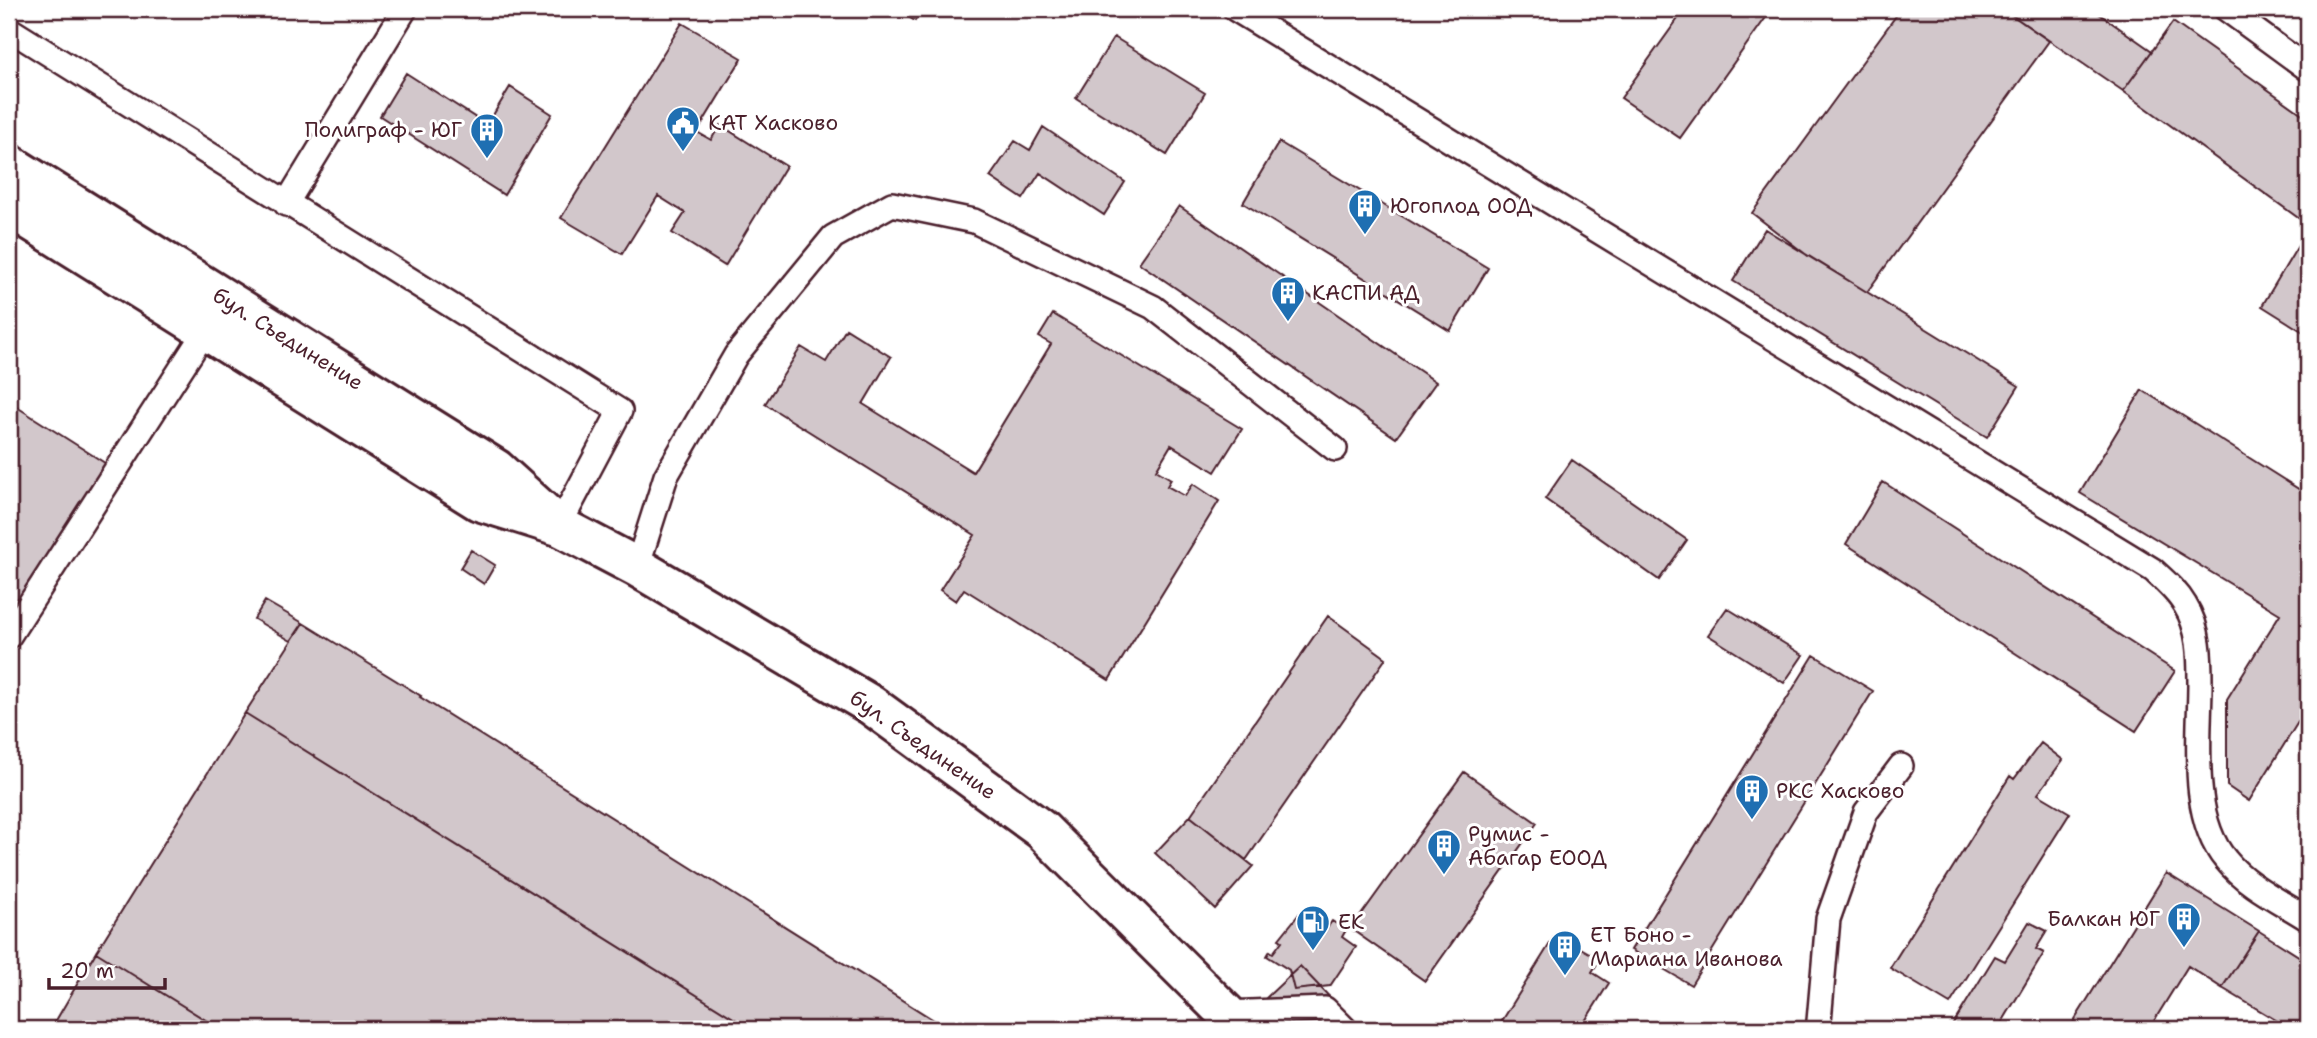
<svg xmlns="http://www.w3.org/2000/svg" width="2317" height="1038" viewBox="0 0 2317 1038" font-family="'Shantell Sans',sans-serif">
<rect width="100%" height="100%" fill="#fff"/>
<filter id="ink" filterUnits="userSpaceOnUse"><feTurbulence type="fractalNoise" baseFrequency=".0143" numOctaves="2"/><feDisplacementMap in="SourceGraphic" scale="14" xChannelSelector="R" yChannelSelector="G"/><feConvolveMatrix kernelMatrix="1 2 1 2 8 2 1 2 1" color-interpolation-filters="sRGB"/></filter>
<g filter="url(#ink)">
<path fill="#d2c7cb" stroke="#4a1f2b" stroke-width="2" d="M 895,9 L 923,9 L 915,21 Z
M 1685,9 L 1772,9 L 1680,138 L 1621,98 Z
M 1901,9 L 2003,9 L 2049,41 L 1867,292 L 1808,256 L 1752,213 Z
M 2003,9 L 2092,9 L 2152,51 L 2123,91 Z
M 2173,22 L 2308,118 L 2308,225 L 2123,91 Z
M 682,23 L 742,58 L 697,132 L 711,140 L 720,125 L 786,166 L 725,266 L 672,233 L 685,213 L 658,196 L 622,254 L 561,218 Z
M 1114,37 L 1205,93 L 1167,155 L 1076,98 Z
M 406,73 L 487,125 L 510,87 L 552,114 L 504,195 L 380,116 Z
M 1043,127 L 1125,182 L 1104,215 L 1040,173 L 1023,199 L 990,177 L 1015,141 L 1030,150 Z
M 1279,142 L 1488,268 L 1450,331 L 1243,203 Z
M 1179,206 L 1436,382 L 1396,438 L 1139,263 Z
M 1765,229 L 2019,386 L 1987,437 L 1733,281 Z
M 2308,229 L 2308,335 L 2262,306 Z
M 1053,314 L 1242,429 L 1215,472 L 1171,445 L 1156,470 L 1171,479 L 1167,486 L 1185,496 L 1193,484 L 1219,501 L 1109,680 L 964,589 L 956,601 L 940,590 L 975,535 L 765,404 L 801,347 L 826,362 L 846,329 L 891,357 L 863,404 L 973,472 L 1051,344 L 1039,337 Z
M 2142,390 L 2308,495 L 2308,706 L 2249,801 L 2227,786 L 2227,699 L 2280,614 L 2080,493 Z
M 9,402 L 108,465 L 9,620 Z
M 1572,460 L 1687,540 L 1659,580 L 1545,499 Z
M 1883,482 L 2175,671 L 2136,731 L 1846,544 Z
M 471,550 L 495,565 L 484,584 L 460,568 Z
M 265,601 L 303,623 L 291,641 L 254,619 Z
M 1727,608 L 1803,655 L 1784,683 L 1708,635 Z
M 1328,616 L 1386,658 L 1246,860 L 1190,816 Z
M 303,623 L 421,696 L 420,697 L 948,1029 L 751,1029 L 245,713 Z
M 1814,655 L 1873,691 L 1691,985 L 1631,950 Z
M 245,713 L 751,1029 L 220,1029 L 96,952 Z
M 2041,743 L 2063,760 L 2038,794 L 2070,813 L 1950,1004 L 1890,968 L 2010,776 L 2014,779 Z
M 1464,772 L 1537,823 L 1425,981 L 1351,929 Z
M 1190,816 L 1253,866 L 1215,909 L 1155,853 Z
M 2166,873 L 2259,931 L 2222,988 L 2188,966 L 2149,1029 L 2069,1029 Z
M 1299,914 L 1324,932 L 1332,921 L 1346,930 L 1342,937 L 1356,947 L 1330,986 L 1294,990 L 1289,970 L 1267,956 L 1270,951 L 1273,953 L 1282,941 L 1279,939 Z
M 2029,922 L 2047,931 L 2036,949 L 2044,953 L 1998,1029 L 1950,1029 L 1995,956 L 2005,961 Z
M 2259,931 L 2308,962 L 2308,1029 L 2291,1029 L 2222,988 Z
M 1556,934 L 1600,959 L 1592,972 L 1609,983 L 1580,1029 L 1497,1029 Z
M 96,952 L 220,1029 L 51,1029 Z
M 1300,966 L 1360,1029 L 1296,1029 L 1266,998 Z"/>
<g fill="none" stroke-linecap="round" stroke-linejoin="round">
<g stroke="#4a1f2b" stroke-width="28">
<path id="service" d="M 1235,9 L 2153,570 C 2165,581 2177,591 2185,605 C 2200,629 2200,657 2200,683 C 2200,737 2189,817 2226,860 C 2247,886 2280,901 2308,919
M 2226,9 L 2308,69
M 9,29 L 620,411 L 559,526
M 286,204 L 405,9
M 637,567 L 666,476 L 736,355 L 833,237 L 892,204 L 974,221 L 1153,307 L 1335,449
M 9,636 L 206,330
M 1226,1013 L 1325,1009 L 1345,1029
M 1820,1029 L 1819,1021 L 1828,919 L 1866,812 L 1901,766"/>
</g>
<g stroke="#4a1f2b" stroke-width="44">
<path id="primary" d="M 9,164 L 496,469 L 550,518
M 9,207 L 479,501 L 559,526 L 637,567 L 871,705 L 1042,830 L 1226,1013 L 1238,1029"/>
</g>
<use href="#service" stroke="#fff" stroke-width="23"/>
<use href="#primary" stroke="#fff" stroke-width="38"/>
</g>
</g>
<defs>
<g id="civic-pin" transform="scale(1.75)"><path d="M0 17L-7.5 6A9.5 9.5 0 1 1 7.5 6Z" fill="#1f6fb2" stroke="#fff"/><path d="M-.6-6.5H3V-4.5H.6V-3L4-1V1h2V6H-6V1h2V-1L-.6-3ZM-1.2 2.5V6h2.4V2.5Z" fill="#fff"/></g>
<g id="building-pin" transform="scale(1.75)"><path d="M0 17L-7.5 6A9.5 9.5 0 1 1 7.5 6Z" fill="#1f6fb2" stroke="#fff"/><path d="M-4-6H4V6H1V3H-1V6H-4ZM-2.5-4.3h1.7v1.8h-1.7ZM.8-4.3h1.7v1.8H.8ZM-2.5-1h1.7V.8h-1.7ZM.8-1h1.7V.8H.8Z" fill="#fff"/></g>
<g id="fuel-pin" transform="scale(1.75)"><path d="M0 17L-7.5 6A9.5 9.5 0 1 1 7.5 6Z" fill="#1f6fb2" stroke="#fff"/><path d="M-5.5-6h7V0h2V4h1.3V-2.5L3-4.5l.8-.8L6-3V5H2.5V1h-1V6h-7ZM-4.2-4.7v3.2H.2V-4.7Z" fill="#fff"/></g>
</defs>
<g fill-rule="evenodd">
<use href="#civic-pin" x="683" y="123"/>
<use href="#building-pin" x="487" y="130"/>
<use href="#building-pin" x="1365" y="206"/>
<use href="#building-pin" x="1288" y="293"/>
<use href="#building-pin" x="1752" y="791"/>
<use href="#building-pin" x="1444" y="846"/>
<use href="#building-pin" x="2184" y="919"/>
<use href="#fuel-pin" x="1313" y="922"/>
<use href="#building-pin" x="1565" y="947"/>
</g>
<g text-anchor="middle" stroke-width="6" stroke-linejoin="round" paint-order="stroke">
<g font-size="21" fill="#4a1f2b" stroke="#fff" text-anchor="start">
<text x="708" y="130">КАТ Хасково</text>
<text x="462" y="137" text-anchor="end">Полиграф - ЮГ</text>
<text x="1390" y="213">Югоплод ООД</text>
<text x="1312" y="300">КАСПИ АД</text>
<text x="1776" y="798">РКС Хасково</text>
<text x="1468" y="841">Румис -<tspan x="1468" dy="24">Абагар ЕООД</tspan></text>
<text x="2160" y="926" text-anchor="end">Балкан ЮГ</text>
<text x="1338" y="929">ЕК</text>
<text x="1590" y="942">ЕТ Боно -<tspan x="1590" dy="24">Мариана Иванова</tspan></text>
</g>
<g font-size="21" fill="#4a1f2b" stroke="#fff">
<text transform="translate(288 339) rotate(32)" y="7">бул. Съединение</text>
<text transform="translate(923 745) rotate(35)" y="7">бул. Съединение</text>
</g>
</g>
<rect width="2317" height="1038" fill="none" stroke="#fff" stroke-width="35"/>
<rect x="18" y="18" width="2282" height="1003" fill="none" stroke="#4a1f2b" stroke-width="2.5" filter="url(#ink)"/>
<path d="M49 978v10h116v-10" fill="none" stroke="#4a1f2b" stroke-width="3.5"/>
<text x="60" y="978" font-size="21" fill="#4a1f2b" stroke="#ffffff" stroke-width="5" paint-order="stroke">20 m</text>
</svg>
